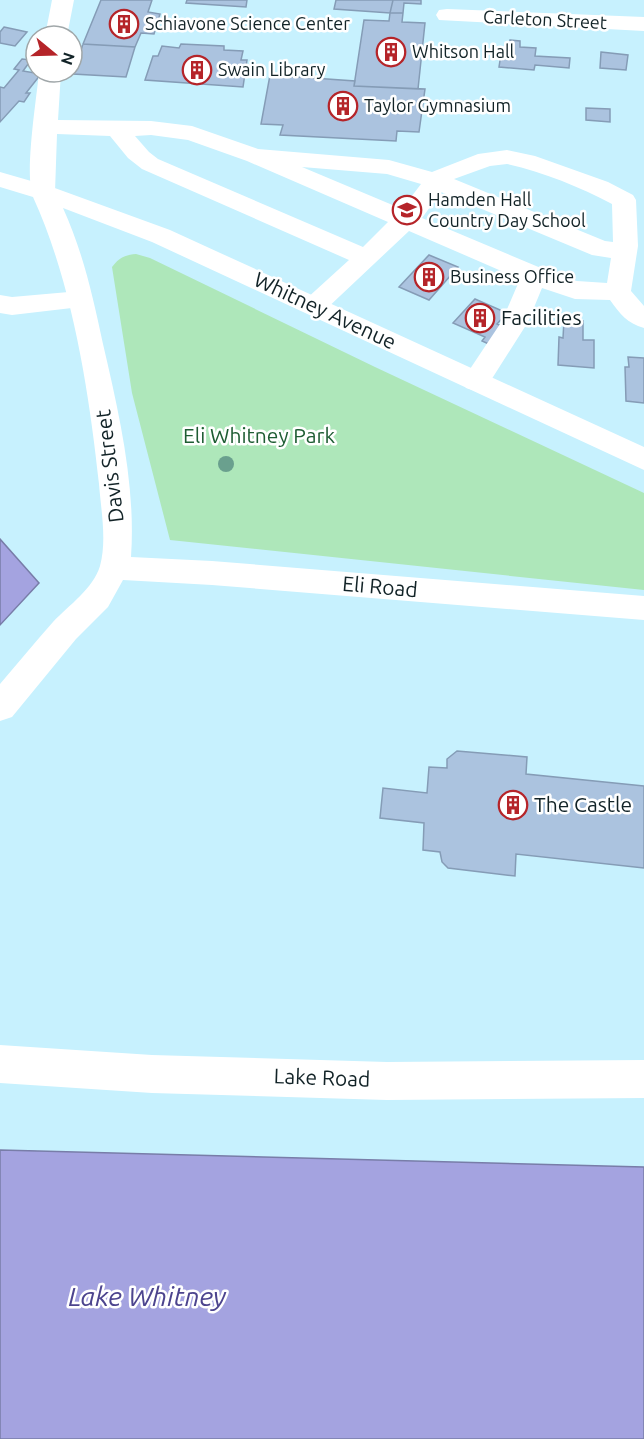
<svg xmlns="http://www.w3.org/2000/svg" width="644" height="1439" viewBox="0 0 644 1439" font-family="Ubuntu,sans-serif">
<rect width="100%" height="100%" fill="#c7f1fe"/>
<path fill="#aee7ba" d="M 136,254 L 150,258 L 375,367 L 644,493 L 644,590 L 170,540 L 132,393 L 112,267 C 119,258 124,255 136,254 Z"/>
<path fill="#a4a3e0" stroke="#787da8" stroke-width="1.5" d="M 0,539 L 39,583 L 0,625 Z
M 0,1150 L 644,1167 L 644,1439 L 0,1439 Z"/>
<path fill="#abc3df" stroke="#859cb6" stroke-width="1.5" d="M 101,0 L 152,0 L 148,12 L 160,14 L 154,34 L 141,33 L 135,47 L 83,44 Z
M 187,0 L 247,0 L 246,7 L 186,3 Z
M 336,0 L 393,0 L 390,13 L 334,9 Z
M 393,0 L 421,0 L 421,4 L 404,3 L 403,13 L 390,13 Z
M 390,13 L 403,13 L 402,22 L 425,23 L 418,89 L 354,86 L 364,20 L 389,21 Z
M 4,27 L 27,32 L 15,46 L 0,43 L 0,32 Z
M 510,40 L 520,41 L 520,47 L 536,48 L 535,56 L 570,58 L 569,68 L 535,65 L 534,70 L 499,67 L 501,54 L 509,55 Z
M 83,44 L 135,47 L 126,77 L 73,74 Z
M 181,44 L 224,46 L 224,50 L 243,51 L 241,60 L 247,60 L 243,87 L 145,80 L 153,56 L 158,56 L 162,46 L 179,48 Z
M 601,52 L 628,55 L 626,70 L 600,68 Z
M 22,59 L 31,60 L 23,71 L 41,74 L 26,93 L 30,93 L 24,102 L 19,101 L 0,122 L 0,87 L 4,88 L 19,70 L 14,69 Z
M 270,75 L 355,81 L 354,86 L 425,89 L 419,132 L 397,131 L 396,141 L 280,135 L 283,125 L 261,124 Z
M 586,108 L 610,109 L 610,122 L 586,120 Z
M 429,255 L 458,267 L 429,300 L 399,287 Z
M 475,299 L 507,313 L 497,324 L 506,328 L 491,345 L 482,341 L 485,337 L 453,323 Z
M 564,320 L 583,321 L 583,340 L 594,340 L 594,368 L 558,365 L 559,337 L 563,338 Z
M 628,357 L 644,358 L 644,403 L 626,401 L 625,367 L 629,367 Z
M 457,751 L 527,757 L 526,774 L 644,786 L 644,868 L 516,854 L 515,876 L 448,868 L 442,862 L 440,852 L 423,850 L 424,823 L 380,818 L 383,788 L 427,793 L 429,767 L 447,768 L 447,759 Z"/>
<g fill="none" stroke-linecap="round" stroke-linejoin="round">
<path fill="#fff" fill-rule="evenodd" d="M 52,0 L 74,0 L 67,36 L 45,36 Z
M 447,9 L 644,17 L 644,31 L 439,20 L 436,15 L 439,10 Z
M 39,72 L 61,72 L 58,120 L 151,121 L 192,126 L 258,149 L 389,160 L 432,172 L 478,154 L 507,150 L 535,156 L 608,182 L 633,195 L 636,200 L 638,246 L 631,291 L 644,306 L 644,328 C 627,323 620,314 610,300 L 575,299 L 542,288 L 528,322 L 486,388 L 476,391 L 466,388 L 462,381 L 502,321 L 520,279 L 409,231 L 323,312 L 314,315 L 305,312 L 301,306 L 305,300 L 349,260 L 142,169 L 128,158 L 110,136 L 57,134 L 55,192 L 52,197 L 43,200 L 34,197 C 23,181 37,96 39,72 ZM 151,135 L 188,140 L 247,161 L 388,222 L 363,247 L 158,159 L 149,152 L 135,136 ZM 507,164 C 543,172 580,187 612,204 L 613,242 L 605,241 L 454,179 L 490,166 ZM 302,167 L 387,174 L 421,184 L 402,209 ZM 441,192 L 592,255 L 611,258 L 607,283 L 577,281 L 560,276 L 422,218 Z
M 80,291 L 89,294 L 93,300 L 89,306 L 12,315 L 0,313 L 0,295 L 12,297 Z
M 0,1045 L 152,1055 L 387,1062 L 644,1060 L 644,1098 L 387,1100 L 152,1093 L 0,1083 Z"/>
<path fill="#fff" fill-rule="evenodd" d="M 0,172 L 52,187 L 170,230 L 644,447 L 644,470 L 152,242 L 63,208 C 83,252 93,297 103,344 C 119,413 136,486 131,557 L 212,561 L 644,596 L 644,620 L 212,585 L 123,580 L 108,607 L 76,639 L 12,717 L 0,721 L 0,684 C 18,663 35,642 53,622 C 69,605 93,589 100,566 C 107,541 101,510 99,484 C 89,391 72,282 33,197 L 0,187 Z"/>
</g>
<circle fill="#6aa08e" cx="226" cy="464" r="8"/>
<defs>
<g id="building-ring" transform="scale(1.5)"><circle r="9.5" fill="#fff" stroke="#b52429" stroke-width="1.5"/><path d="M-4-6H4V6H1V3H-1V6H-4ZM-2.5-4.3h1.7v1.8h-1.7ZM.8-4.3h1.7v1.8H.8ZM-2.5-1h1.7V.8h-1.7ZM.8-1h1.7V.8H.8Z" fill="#b52429"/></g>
<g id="school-ring" transform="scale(1.5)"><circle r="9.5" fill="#fff" stroke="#b52429" stroke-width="1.5"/><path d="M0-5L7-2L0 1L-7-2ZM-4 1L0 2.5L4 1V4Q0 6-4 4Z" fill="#b52429"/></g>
</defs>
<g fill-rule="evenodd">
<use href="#building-ring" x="124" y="24"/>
<use href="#building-ring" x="391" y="52"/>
<use href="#building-ring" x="197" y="70"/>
<use href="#building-ring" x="343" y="106"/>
<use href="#school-ring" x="407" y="210"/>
<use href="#building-ring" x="429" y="277"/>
<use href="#building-ring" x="480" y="318"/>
<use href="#building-ring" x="513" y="805"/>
</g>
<g text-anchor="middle" stroke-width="5" stroke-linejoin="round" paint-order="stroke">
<g font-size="18" fill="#122327" stroke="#fff">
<text transform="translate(545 20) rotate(3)" y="6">Carleton Street</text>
</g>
<g font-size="18" fill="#122327" stroke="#fff" text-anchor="start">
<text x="145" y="30">Schiavone Science Center</text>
<text x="412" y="58">Whitson Hall</text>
<text x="218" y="76">Swain Library</text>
<text x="364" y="112">Taylor Gymnasium</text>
<text x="428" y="206">Hamden Hall<tspan x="428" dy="21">Country Day School</tspan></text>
<text x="450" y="283">Business Office</text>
</g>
<g font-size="21" fill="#122327" stroke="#fff">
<text transform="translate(325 311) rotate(25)" y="7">Whitney Avenue</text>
<text transform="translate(110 466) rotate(-97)" y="7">Davis Street</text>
<text transform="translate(380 587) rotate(5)" y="7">Eli Road</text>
<text transform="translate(322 1078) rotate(2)" y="7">Lake Road</text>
</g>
<g font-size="21" fill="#122327" stroke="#fff" text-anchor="start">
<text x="501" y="325">Facilities</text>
<text x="534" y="812">The Castle</text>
</g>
<g font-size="21" fill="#1e5d33" stroke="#fff">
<text x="259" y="443">Eli Whitney Park</text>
</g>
<g font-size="27" font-style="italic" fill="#4c448e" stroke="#fff">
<text x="147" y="1306">Lake Whitney</text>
</g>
</g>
<g transform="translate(54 54) rotate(109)"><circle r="28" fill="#ffffff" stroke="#a0a7a9" stroke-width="1.5"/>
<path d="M0-4.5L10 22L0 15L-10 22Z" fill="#b52429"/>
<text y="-9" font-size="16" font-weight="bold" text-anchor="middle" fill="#122327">N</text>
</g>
</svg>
